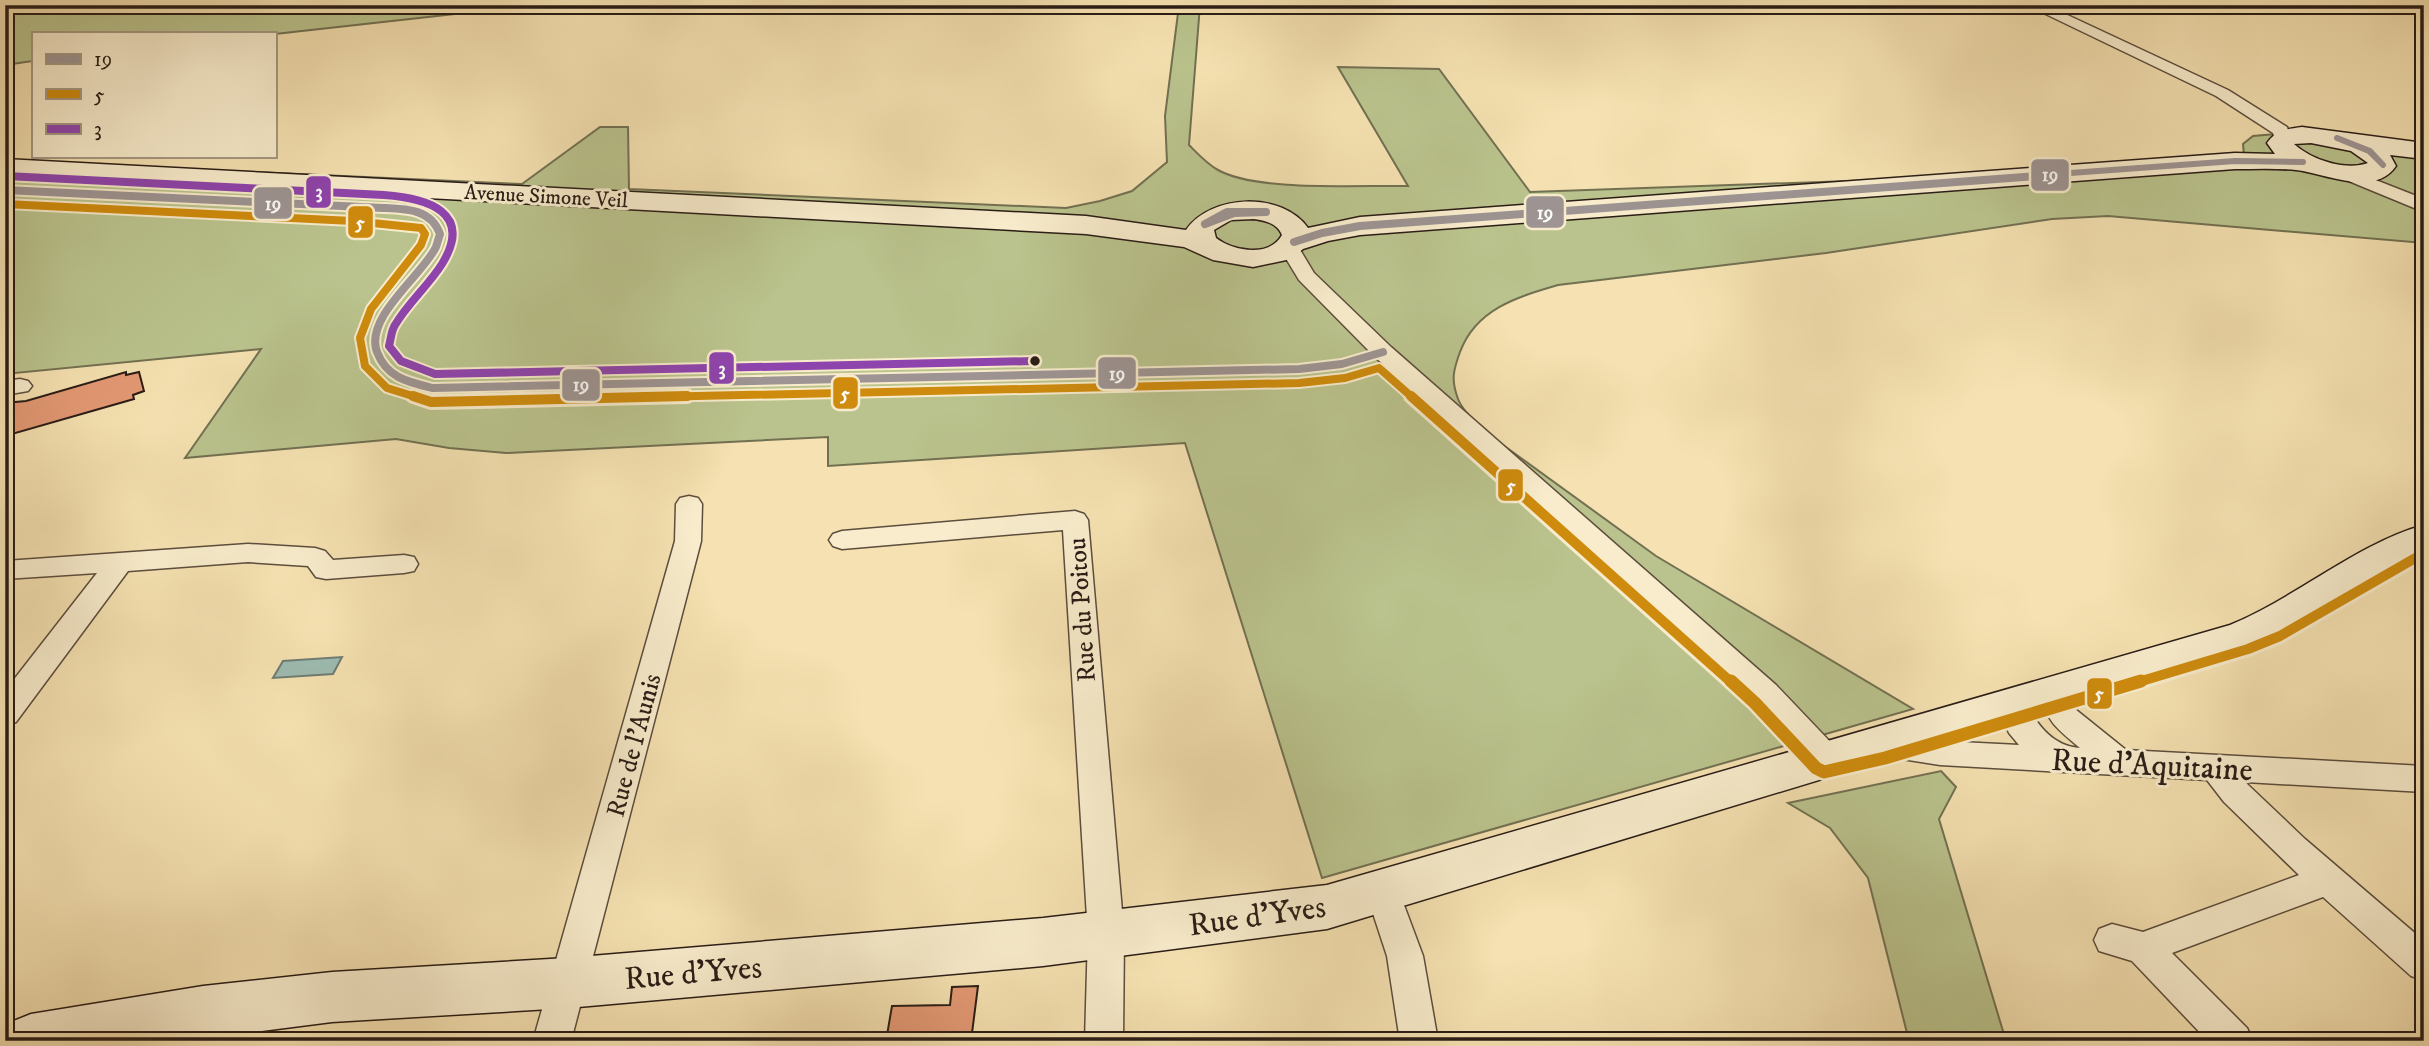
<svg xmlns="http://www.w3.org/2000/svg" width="2429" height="1046" viewBox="0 0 2429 1046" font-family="'IM FELL DW Pica',serif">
<rect width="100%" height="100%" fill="#f5e1b1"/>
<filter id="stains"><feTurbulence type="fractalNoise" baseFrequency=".00286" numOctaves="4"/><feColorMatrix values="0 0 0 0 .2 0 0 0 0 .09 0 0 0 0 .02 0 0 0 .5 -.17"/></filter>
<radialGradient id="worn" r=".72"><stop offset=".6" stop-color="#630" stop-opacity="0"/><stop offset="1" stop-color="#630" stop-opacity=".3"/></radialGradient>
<path fill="#bac38d" stroke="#727052" stroke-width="2" d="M 5,5 L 512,5 L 473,12 L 275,34 L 33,33 L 33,61 L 5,65 Z
M 1179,5 L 1200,5 L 1189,145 C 1198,154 1207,164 1218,170 C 1257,192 1360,185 1408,186 L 1338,67 L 1439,69 L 1530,192 L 2252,167 L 2244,156 L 2243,144 L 2253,136 L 2276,134 L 2424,154 L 2424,243 L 2108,216 L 2052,219 L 1826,253 L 1558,285 C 1517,297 1476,309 1460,352 C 1453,371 1451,380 1458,399 C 1462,410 1474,420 1481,429 L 1656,556 L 1913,709 L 1322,878 L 1185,443 L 828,466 L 828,437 L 506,453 L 449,448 L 396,439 L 185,458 L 261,349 L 5,374 L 5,161 L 522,184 L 600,127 L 628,127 L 629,189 L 1066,208 L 1100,201 L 1132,191 L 1167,162 L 1165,116 Z
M 1941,771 L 1956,787 L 1939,819 L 2006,1041 L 1909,1041 L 1868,878 L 1830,828 L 1788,803 Z"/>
<path fill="#9dbcb2" stroke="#6f7c74" stroke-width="2" d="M 342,657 L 333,674 L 273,678 L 283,661 Z"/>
<path fill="#e39974" stroke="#291c16" stroke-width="2" d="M 126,372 L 126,375 L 139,372 L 144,391 L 133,395 L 134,399 L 5,436 L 5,403 L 26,401 Z
M 978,986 L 971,1041 L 886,1041 L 892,1006 L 950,1005 L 952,987 Z"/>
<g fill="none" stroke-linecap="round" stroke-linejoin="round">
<g stroke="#5c4d3d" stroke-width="3">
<path id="street" d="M 2027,5 L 2046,5 L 2228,90 L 2287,127 L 2291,139 L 2288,143 L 2276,143 L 2273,133 L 2216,96 Z
M 2345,168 L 2424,199 L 2424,212 L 2339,177 L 2336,173 Z
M 1289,241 L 1296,243 L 1314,273 L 1391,347 L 1776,685 L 1837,749 L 1842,758 L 1837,767 L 1826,770 L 1815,767 L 1754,701 L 1375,357 L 1299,280 L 1279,247 L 1282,243 Z
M 20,379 L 28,381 L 32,386 L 28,391 L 5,395 L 5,381 Z
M 689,496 L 698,498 L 702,504 L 701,541 L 571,1041 L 533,1041 L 675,541 L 676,504 L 680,498 Z
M 1075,511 L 1084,514 L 1088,520 L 1124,934 L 1123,1041 L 1085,1041 L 1088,934 L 1063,530 L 842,549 L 833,546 L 829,540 L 833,534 L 842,531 Z
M 248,544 L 315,548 L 325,551 L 333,560 L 404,555 L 414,557 L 418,564 L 414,571 L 404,573 L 326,579 L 316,577 L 308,566 L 248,562 L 128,571 L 16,722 L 5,726 L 5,691 L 97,573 L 5,579 L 5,561 Z
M 2053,682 L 2064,685 L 2075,709 L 2126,750 L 2424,766 L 2424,792 L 2245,782 L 2305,839 L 2424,941 L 2424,980 L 2411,976 L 2323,897 L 2172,953 L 2247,1028 L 2253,1041 L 2208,1041 L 2132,961 L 2099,951 L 2094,940 L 2099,929 L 2112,924 L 2143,932 L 2299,875 L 2224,802 L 2207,780 L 1940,765 L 1870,754 L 1865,745 L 1870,736 L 1881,733 L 1940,741 L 2019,745 L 2009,733 L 1997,706 L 2001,698 L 2012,694 L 2023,698 C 2035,721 2050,746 2080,748 C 2055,727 2049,723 2038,693 L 2042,685 Z
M 1383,877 L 1395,881 L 1423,956 L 1438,1041 L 1400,1041 L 1387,956 L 1366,892 L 1371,881 Z"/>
</g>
<g stroke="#291c16" stroke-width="3">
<path id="secondary" d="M 2302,127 L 2424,143 L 2424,159 L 2390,155 L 2396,166 C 2374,198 2325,173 2296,170 C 2276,168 2255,169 2235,169 L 1360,235 L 1328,241 L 1303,249 L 1291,259 L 1253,267 L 1213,260 L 1184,247 L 1086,234 L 5,175 L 5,159 L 1086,216 L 1186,230 C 1211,194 1282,191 1308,228 L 1360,217 L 2235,153 L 2275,154 L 2267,143 C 2276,130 2287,129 2302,127 ZM 2311,143 L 2351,151 L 2368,163 C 2345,171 2312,160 2294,144 ZM 1254,219 C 1266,221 1277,223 1282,235 C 1269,258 1233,251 1216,238 L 1214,230 L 1231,220 Z
M 2424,525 L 2424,553 L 2288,635 L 2258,647 L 1327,929 L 1043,966 L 567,1008 L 332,1022 L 185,1041 L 5,1041 L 11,1022 L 31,1014 L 203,986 L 332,972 L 567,958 L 1043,918 L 1327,885 L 2230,625 C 2296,598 2356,544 2424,525 Z"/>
</g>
<use href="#street" fill="#f8eccc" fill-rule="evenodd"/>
<use href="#secondary" fill="#f8eccc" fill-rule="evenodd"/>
<g stroke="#f8eccc" stroke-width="10">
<path id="bus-1-far1" d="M 2337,138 L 2370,151 L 2383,165
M 2337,138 L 2369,151 L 2383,165
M 2043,175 L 2235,161 L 2303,162"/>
</g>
<g stroke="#f8eccc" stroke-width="12">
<path id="bus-1" d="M 5,190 L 383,208 C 407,209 431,209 440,234 L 436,247 C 422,276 364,317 377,352 C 387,378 408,382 433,388 L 1299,369 L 1342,364 L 1383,352
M 1205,224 L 1227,212 L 1266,212
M 1205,224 L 1234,213 L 1266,212
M 1294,242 L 1322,233 L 1360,226 L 2066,174"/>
</g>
<g stroke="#f8eccc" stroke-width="12">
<path id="bus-2-far2" d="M 5,204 L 353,221 L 421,228 L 425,234 L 421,245 L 371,309 L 360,338 L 365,366 L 387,388 L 419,398
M 607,398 L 1299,383 L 1345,378 L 1379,368 L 1413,398"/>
</g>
<g stroke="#f8eccc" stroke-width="16">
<path id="bus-2-far1" d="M 413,396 L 431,402 L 687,396
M 1411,396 L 1732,683
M 2135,683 L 2248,649 L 2280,636 L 2424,553"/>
</g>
<g stroke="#f8eccc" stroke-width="18">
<path id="bus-2" d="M 1731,681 L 1755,703 L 1816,768 L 1824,772 L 1885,758 L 2141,681"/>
</g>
<g stroke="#f8eccc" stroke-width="12">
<path id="bus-3" d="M 6,176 L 384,195 C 427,198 474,212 442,264 C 428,286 408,303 395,325 C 391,331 391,339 389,346 L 401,361 L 435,374 L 1035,361"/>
</g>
<use href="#bus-1-far1" stroke="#9d9493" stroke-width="6"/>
<use href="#bus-1" stroke="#9d9493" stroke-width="8"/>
<use href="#bus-2-far2" stroke="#ce8b0d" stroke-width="8"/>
<use href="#bus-2-far1" stroke="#ce8b0d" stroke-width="10"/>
<use href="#bus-2" stroke="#ce8b0d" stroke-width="13"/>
<use href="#bus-3" stroke="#8e44ad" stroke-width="8"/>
</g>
<circle fill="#291c16" stroke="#f8eccc" stroke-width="2.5" cx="1035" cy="361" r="6"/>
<g text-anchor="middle" stroke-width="6" stroke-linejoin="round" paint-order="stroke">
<g font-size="21" fill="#291c16" stroke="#f8eccc">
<text transform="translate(546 196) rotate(3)" y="7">Avenue Simone Veil</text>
</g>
<g font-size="26" fill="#291c16" stroke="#f8eccc">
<text transform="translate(1081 610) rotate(-94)" y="9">Rue du Poitou</text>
<text transform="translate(633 745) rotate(-75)" y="9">Rue de l'Aunis</text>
</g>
<g font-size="32" fill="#291c16" stroke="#f8eccc">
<text transform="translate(2152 764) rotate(3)" y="11">Rue d'Aquitaine</text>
<text transform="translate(1257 915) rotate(-8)" y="11">Rue d'Yves</text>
<text transform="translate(693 972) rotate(-5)" y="11">Rue d'Yves</text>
</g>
</g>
<g stroke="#f8eccc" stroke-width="2.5">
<rect x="2030" y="158" width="40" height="34" rx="7" fill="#9d9493"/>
<rect x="305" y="175" width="27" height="34" rx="7" fill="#8e44ad"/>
<rect x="253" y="186" width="40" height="34" rx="7" fill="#9d9493"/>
<rect x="1525" y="195" width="40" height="34" rx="7" fill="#9d9493"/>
<rect x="347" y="205" width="27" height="34" rx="7" fill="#ce8b0d"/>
<rect x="708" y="351" width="27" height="34" rx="7" fill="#8e44ad"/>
<rect x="1097" y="356" width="40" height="34" rx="7" fill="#9d9493"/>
<rect x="561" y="368" width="40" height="34" rx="7" fill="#9d9493"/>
<rect x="832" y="376" width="27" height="34" rx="7" fill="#ce8b0d"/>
<rect x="1497" y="468" width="27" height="34" rx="7" fill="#ce8b0d"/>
<rect x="2086" y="677" width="27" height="33" rx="7" fill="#ce8b0d"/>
</g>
<g font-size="19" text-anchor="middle" font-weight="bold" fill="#fff">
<text x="2050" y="181">19</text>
<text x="319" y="198">3</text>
<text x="273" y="210">19</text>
<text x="1545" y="219">19</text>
<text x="360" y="229">5</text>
<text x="722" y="375">3</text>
<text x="1117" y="380">19</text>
<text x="581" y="391">19</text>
<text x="845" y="400">5</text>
<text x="1511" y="492">5</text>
<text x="2099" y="700">5</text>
</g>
<rect width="2429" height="1046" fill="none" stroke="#f5e1b1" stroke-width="28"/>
<rect x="7" y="7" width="2415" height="1032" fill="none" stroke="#291c16" stroke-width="3.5"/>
<rect x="14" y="14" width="2401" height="1018" fill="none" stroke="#291c16" stroke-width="2"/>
<rect x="32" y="32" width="245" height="126" fill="#f8eccc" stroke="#a59983" stroke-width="2"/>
<rect x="46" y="54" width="35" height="10" fill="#9d9493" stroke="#a59983" stroke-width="2"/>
<text x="94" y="66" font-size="21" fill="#291c16">19</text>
<rect x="46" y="89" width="35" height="10" fill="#ce8b0d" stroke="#a59983" stroke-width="2"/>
<text x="94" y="102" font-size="21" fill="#291c16">5</text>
<rect x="46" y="124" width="35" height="10" fill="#8e44ad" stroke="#a59983" stroke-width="2"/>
<text x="94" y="136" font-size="21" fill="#291c16">3</text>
<rect width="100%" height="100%" filter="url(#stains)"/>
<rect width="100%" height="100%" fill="url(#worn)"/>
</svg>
